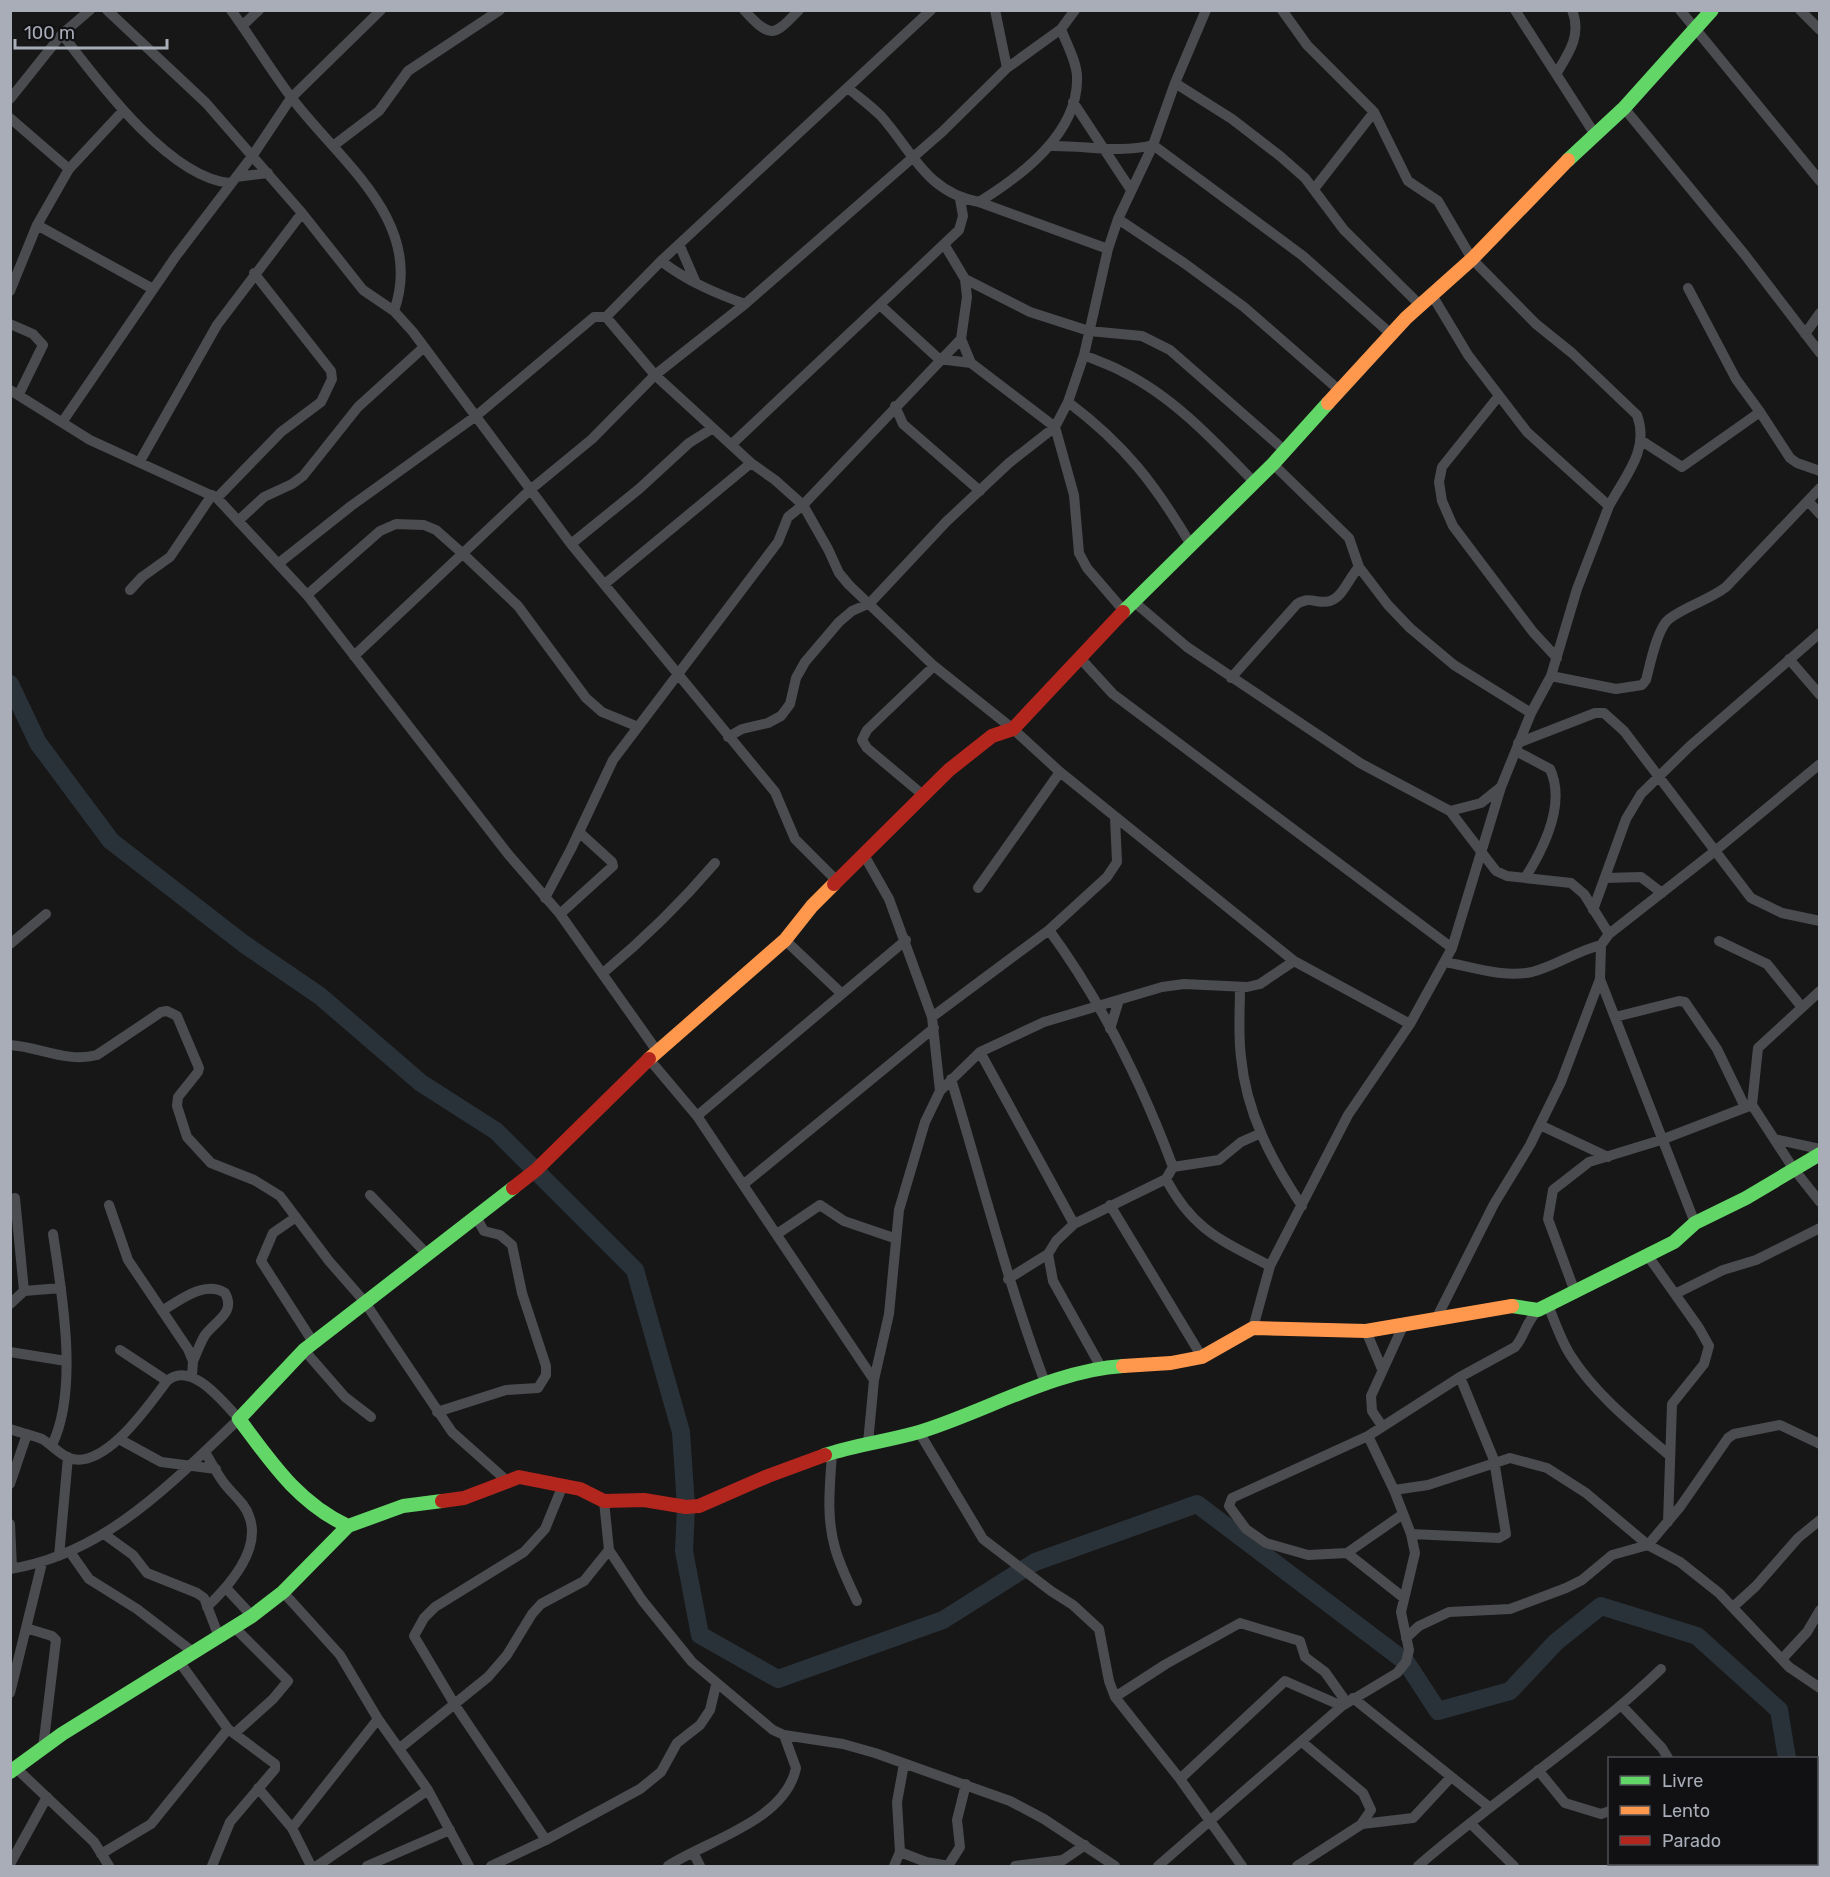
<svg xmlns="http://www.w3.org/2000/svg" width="1830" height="1877" viewBox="0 0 1830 1877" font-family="Rubik,sans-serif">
<rect width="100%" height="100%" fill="#171717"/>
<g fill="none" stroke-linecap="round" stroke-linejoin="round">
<path stroke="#2a3239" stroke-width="18" d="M 10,684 L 38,743 L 111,841 L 244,944 L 320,996 L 421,1083 L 496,1131 L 635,1270 L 681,1432 L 686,1507 L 684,1551 L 700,1635 L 778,1679 L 943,1620 L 1035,1562 L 1197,1504 L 1406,1662 L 1438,1711 L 1510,1691 L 1556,1642 L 1601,1606 L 1697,1636 L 1779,1710 L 1787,1758
M 1816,1841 L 1820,1848"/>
<path stroke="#4b4c50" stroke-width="10" d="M 107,10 L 206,103 L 302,213 L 363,290 L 394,311 L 413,332 L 571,544 L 775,792 L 795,839 L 838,882
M 231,10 C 252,39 270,69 291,97 C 339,161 426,221 394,311
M 744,10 C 771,40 774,36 799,10
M 995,10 L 1007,68
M 1282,10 L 1307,45 L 1374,112 L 1408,181 L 1438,201 L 1472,259 L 1536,324 L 1572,353 L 1637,415 C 1650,450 1625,476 1609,506
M 1515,10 L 1594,133
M 1680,10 L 1820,181
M 1800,10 L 1820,30
M 242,26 L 259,10
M 62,34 C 97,80 169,178 230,183
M 1556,74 C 1569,53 1582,35 1572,10
M 1175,83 L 1232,119 L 1280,156 L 1305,178 L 1344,230 L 1420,305
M 849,89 C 860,98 871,106 881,116 C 913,152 926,192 979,202 C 1021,176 1079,133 1077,77 C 1077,62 1066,43 1061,29
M 10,99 L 62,34 L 90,10
M 1073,102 L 1131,190
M 1624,108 L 1745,255 L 1820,353
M 10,118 L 69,169
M 333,146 L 379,111 L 408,71 L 500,10
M 1050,146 C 1085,145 1118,154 1153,145 L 1303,256 L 1391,334
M 236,177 L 268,173
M 1314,189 L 1374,112
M 979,202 L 1108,249
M 1118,219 L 1184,263 L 1244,307 L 1339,390
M 37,225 L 153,289
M 679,244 L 696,283
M 944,244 L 965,279 L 967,297 L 961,339 L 971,363 L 1055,427 L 1074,495 L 1079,553 L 1087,568 L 1124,611
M 661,261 C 687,281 715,293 745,304
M 965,279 L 1030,312 L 1089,331 L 1142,336 L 1170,350 L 1284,450
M 1688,288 L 1736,379 L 1760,412
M 10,291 L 37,225 L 69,169 L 122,112
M 880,305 L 939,359 L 971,363
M 606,317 L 661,261 L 931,10
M 10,324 L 33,334 L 43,345 L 19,394
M 1805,334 L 1820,313
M 1084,355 C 1097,361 1111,365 1123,372 C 1174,397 1216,443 1255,483
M 10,390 L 90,440 L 217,498 L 307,595 L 508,854 L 560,914 L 657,1051
M 1498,397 L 1442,467 L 1439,482 L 1442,501 L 1453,526 L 1533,632 L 1557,658
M 1068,402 C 1125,445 1155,484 1191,545
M 895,406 L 903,424 L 980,491
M 63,421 L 176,256 L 253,155 L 291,98 L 381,10
M 1642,441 L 1682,467 L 1760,412 L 1790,458 L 1797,463 L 1820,471
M 732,444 L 959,230 L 963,216 L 960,199
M 140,461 L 217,325 L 302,213
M 1273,464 L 1349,538 L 1359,567 L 1388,605 L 1410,628 L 1454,665 L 1531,713
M 217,498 L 281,432 L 321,402 L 332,379 L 331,371 L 254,273
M 1808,501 L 1820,514
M 238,521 L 264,497 L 292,484 L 303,476 L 358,407 L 423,348
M 571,544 L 639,489 L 689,443 L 713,428
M 279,563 L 351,506 L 476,416 L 594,317 L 606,317 L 655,375 L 751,463 L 775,480 L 803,505 L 828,549 L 839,573 L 849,585 L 934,666 L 1013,729 L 1060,772 L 1294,961 L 1410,1024
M 606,583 L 751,463
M 130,590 L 142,577 L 170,557 L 212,495
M 307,595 L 380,531 L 396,524 L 424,525 L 436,530 L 462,553 L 518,606 L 586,698 L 602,712 L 636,726
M 1133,601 L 1187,647 L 1360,763 L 1450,811 L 1496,871 L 1507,876 L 1571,883 L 1584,894 L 1609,934
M 354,656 L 530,490 L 592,439 L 655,375 L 745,304 L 942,132 L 1007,68 L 1061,29 L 1075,10
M 1080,658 L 1113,694 L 1452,948
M 1789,659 L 1820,695
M 1551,676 L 1616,689 L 1642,685 L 1646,680 C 1650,665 1657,628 1669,619 C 1686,606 1709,600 1726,587 L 1820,488
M 1231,678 L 1297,604 C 1310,595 1318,605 1330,601 C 1343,597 1350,576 1359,567
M 728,737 L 742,729 L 768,723 L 781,716 L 790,704 L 796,678 L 805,662 L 839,622 L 852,611 L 870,603 L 946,522 L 1009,463 L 1055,427 L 1068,402 L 1084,355 L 1108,249 L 1118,219 L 1153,145 L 1175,83 L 1206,10
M 1518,743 L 1595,713 L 1604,713 L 1624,731 L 1751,898 L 1782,913 L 1820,921
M 1516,751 L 1550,769 C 1566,803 1544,848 1525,878
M 923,795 L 867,748 L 862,740 L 867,730 L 934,666
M 1450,811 L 1481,803 L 1501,787
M 864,855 L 889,899 L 932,1017 L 940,1091 L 925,1122 L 899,1210 L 889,1314 L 874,1380
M 1605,878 L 1641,877 L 1662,893
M 978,888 L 1060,772
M 545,898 L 571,849 L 613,760 L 778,542 L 788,517 L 803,505 L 961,339
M 1593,910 L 1626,819 L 1641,794 L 1690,746 L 1820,633
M 560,914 L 613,866 L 612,862 L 579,832
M 785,940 L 841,993
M 1719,941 L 1767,964 L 1801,1006
M 10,944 L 46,914
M 1445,962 C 1472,967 1504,978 1532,972 C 1556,966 1576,951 1601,945
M 603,973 C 644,939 680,904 715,863
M 1600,979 L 1695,1223
M 1240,987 C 1240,1010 1238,1034 1241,1057 C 1246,1112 1271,1160 1302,1206
M 1820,991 L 1758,1048 L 1752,1105 L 1793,1168 L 1820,1202
M 932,1017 L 1049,930 L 1107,877 L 1117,862 L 1115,818
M 1615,1017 L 1679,1001 L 1685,1002 L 1717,1049 L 1745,1107
M 1110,1029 L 1119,1000
M 10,1045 C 40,1047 67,1063 97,1055 L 161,1012 L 167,1011 L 177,1016 L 199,1068 L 198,1072 L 178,1097 L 177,1106 L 187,1137 L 211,1163 L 254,1180 L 280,1196 L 329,1261 L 364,1301 L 452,1432 L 506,1480
M 980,1052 L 1074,1224
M 649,1059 L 697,1116 L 874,1380 L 868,1443
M 951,1079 C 982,1181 1008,1285 1046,1385
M 940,1091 L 980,1052 L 1044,1022 L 1162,987 L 1184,984 L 1247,987 L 1260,984 L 1294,961
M 697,1116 L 906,940
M 1540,1125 L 1608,1157
M 1774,1139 L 1820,1149
M 1173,1167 L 1219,1160 L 1241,1142 L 1259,1134
M 1166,1179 C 1193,1230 1221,1240 1270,1266
M 744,1184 L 934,1028
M 370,1195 L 427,1254
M 15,1198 L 24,1291 L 61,1288
M 109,1205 L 128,1260 L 188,1349 L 193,1361 L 192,1376
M 1110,1205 L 1202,1357
M 296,1217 L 273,1233 L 261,1261 L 313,1342
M 777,1234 L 820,1205 L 844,1221 L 894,1238
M 1048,1254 L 1053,1281 L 1101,1367
M 1648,1256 L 1699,1328 L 1709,1346 L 1704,1364 L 1672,1404 L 1668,1522
M 1008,1279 L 1048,1254 L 1056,1241 L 1074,1224 L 1166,1179 L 1173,1167 C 1142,1084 1101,1001 1049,930
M 1575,1292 L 1548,1219 L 1553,1190 L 1589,1162 L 1661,1140 L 1752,1105
M 1675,1294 L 1723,1270 L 1756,1260 L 1820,1228
M 10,1304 L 24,1291
M 1548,1305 C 1555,1322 1561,1341 1571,1356 C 1596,1395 1634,1425 1669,1455
M 162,1311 C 180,1300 205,1280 225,1293 C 236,1313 216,1320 205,1335 C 200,1343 197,1353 193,1361
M 1437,1317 L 1494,1204 L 1530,1145 L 1561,1082 L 1600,979 L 1601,945 L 1609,934 L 1715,851 L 1820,764
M 1253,1328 L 1270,1266 L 1348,1115 L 1410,1024 L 1452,948 L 1501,787 L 1531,713 L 1551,676 L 1577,589 L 1609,506 L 1527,432 L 1468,355 L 1432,295
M 1366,1331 L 1382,1369
M 120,1350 L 167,1381
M 304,1350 L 345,1397 L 371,1417
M 10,1352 L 66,1361
M 437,1412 L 506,1390 L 538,1388 L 546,1375 L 546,1366 L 522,1293 L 512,1245 L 500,1235 L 484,1231 L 476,1217
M 1382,1426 L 1372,1411 L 1371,1396 L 1403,1326
M 10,1429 C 21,1433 32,1435 42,1439 C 51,1444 59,1454 69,1458 C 104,1471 149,1405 167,1381 C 191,1360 223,1402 239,1419 C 172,1482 106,1554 10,1569
M 919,1432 L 983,1539 L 1051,1591 L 1073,1605 L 1099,1629 L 1109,1681 L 1115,1697 L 1180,1779 L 1242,1866
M 119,1439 L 161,1462 L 216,1469
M 52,1445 C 79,1390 62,1294 53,1234
M 205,1452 C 211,1462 217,1474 224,1483 C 232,1494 245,1503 249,1516 C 262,1549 229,1586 207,1607
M 832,1453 C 830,1485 826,1517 835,1548 C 840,1566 849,1584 857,1601
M 10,1484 L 27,1434
M 1394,1490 L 1428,1485 L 1510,1458 L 1547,1468 L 1586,1493 L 1648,1545 L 1680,1562 L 1719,1593 L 1789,1667 L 1820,1688
M 604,1501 L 609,1550 L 642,1600 L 692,1662 L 773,1730 L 784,1735 L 843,1744 L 875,1753 L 1010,1801 L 1044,1819 L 1115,1866
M 1403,1514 L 1347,1553 L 1308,1555 L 1266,1543 L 1246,1529 L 1229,1506 L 1232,1498 L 1368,1436 L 1460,1377 L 1515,1347 C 1526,1334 1524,1325 1538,1310
M 10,1524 L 12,1568
M 104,1534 L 133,1555 L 147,1573 L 197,1593 L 204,1598 L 219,1637
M 1411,1534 L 1499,1538 L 1506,1534 L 1494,1460 L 1460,1377
M 70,1552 L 89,1579 L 137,1609 L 193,1652
M 1347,1553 L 1404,1598
M 59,1556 L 68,1457
M 226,1588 L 252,1616
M 283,1592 L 340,1655 L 378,1719 L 428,1790 L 469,1866
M 1733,1607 L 1756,1586 L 1798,1538 L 1820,1520
M 234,1627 L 288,1681 L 273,1699 L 235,1733
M 26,1628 L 52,1636 L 56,1640 L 43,1748
M 1406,1638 L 1419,1626 L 1449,1612 L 1510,1609 L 1566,1588 L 1582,1580 L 1612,1555 L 1648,1545 L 1680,1507 L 1728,1438 L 1734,1434 L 1780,1425 L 1820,1444
M 1782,1659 L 1807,1632 L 1820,1610
M 178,1660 L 228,1729 L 275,1764 L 275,1769 L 230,1822 L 212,1866
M 10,1693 L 42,1563
M 1115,1697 L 1166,1664 L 1240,1623 L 1300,1641 L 1305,1657 L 1325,1672 L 1347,1703
M 1353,1698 L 1489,1807
M 1622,1706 L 1662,1748 L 1668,1758
M 1302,1742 L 1363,1793 L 1371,1810 L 1362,1823
M 400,1748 L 488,1677 L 507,1655 L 532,1614 L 541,1604 L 584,1581 L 609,1550
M 17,1769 L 94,1842 L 109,1866
M 1538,1770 L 1565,1803 L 1601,1814 L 1610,1811
M 1180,1779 L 1285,1681 L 1342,1706
M 258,1788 L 292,1828 L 311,1866
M 1470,1823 L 1514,1866
M 292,1828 L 378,1719
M 546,1840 L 455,1705 L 414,1636 L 424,1618 L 435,1607 L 524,1552 L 545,1529 L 563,1485
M 693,1852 L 700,1866
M 900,1852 L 926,1862 L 949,1866
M 101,1854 L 151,1824 L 228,1729
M 10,1864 L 47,1797
M 317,1866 L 428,1790
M 367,1866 L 450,1830
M 491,1866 L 546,1840 L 640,1789 L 661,1772 L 677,1743 L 700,1725 L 710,1710 L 716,1685
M 668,1866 C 708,1840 785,1821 796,1768 L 784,1735
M 894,1866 L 900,1852 L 897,1802 L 904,1764
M 948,1866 L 960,1847 L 957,1820 L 966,1784
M 1015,1866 L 1063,1860 L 1085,1845
M 1158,1866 L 1342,1706 L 1397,1673 L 1406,1662 L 1409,1650 L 1401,1612 L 1415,1553 L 1411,1534 L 1394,1490 L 1368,1436
M 1297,1866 L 1362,1824 L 1413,1818 L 1451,1777
M 1418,1866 C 1497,1797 1586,1741 1661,1669
M 1647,1866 L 1649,1864
M 1732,1866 L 1736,1864"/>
<path stroke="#63d668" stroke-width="14" d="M 1568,160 L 1624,108 L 1712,10
M 1123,612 L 1273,464 L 1328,403
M 1512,1306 L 1538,1310 L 1674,1242 L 1695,1223 L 1746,1198 L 1820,1154
M 825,1455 C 855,1445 888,1441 919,1432 C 985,1412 1054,1370 1123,1366
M 348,1526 C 298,1503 271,1462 239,1419 L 304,1350 L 513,1188
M 10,1772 L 62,1734 L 252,1616 L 283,1592 L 348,1526 L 403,1506 L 442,1501"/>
<path stroke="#ff974d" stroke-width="14" d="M 1328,403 L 1406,318 L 1472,259 L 1568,160
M 649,1059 L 785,940 L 812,906 L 834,884
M 1123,1366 L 1171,1363 L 1202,1357 L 1253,1328 L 1366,1331 L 1512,1306"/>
<path stroke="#b3261e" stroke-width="14" d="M 834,884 L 949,770 L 992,736 L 1013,729 L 1123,612
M 513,1188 L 536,1170 L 649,1059
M 442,1501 L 464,1498 L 519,1477 L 580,1489 L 604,1501 L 644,1500 L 686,1507 L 699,1506 L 768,1476 L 825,1455"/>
</g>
<rect width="1830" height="1877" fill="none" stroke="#a8adb8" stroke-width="24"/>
<rect x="1608" y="1757" width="210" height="108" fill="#111113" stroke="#4d4f55" stroke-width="1.5"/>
<rect x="1620" y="1776" width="30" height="9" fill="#63d668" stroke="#4d4f55" stroke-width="1.5"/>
<text x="1662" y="1787" font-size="18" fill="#a8adb8">Livre</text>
<rect x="1620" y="1806" width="30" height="9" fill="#ff974d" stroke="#4d4f55" stroke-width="1.5"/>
<text x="1662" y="1817" font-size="18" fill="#a8adb8">Lento</text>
<rect x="1620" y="1836" width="30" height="9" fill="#b3261e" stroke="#4d4f55" stroke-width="1.5"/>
<text x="1662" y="1847" font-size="18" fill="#a8adb8">Parado</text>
<path d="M15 39v9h152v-9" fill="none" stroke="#a8adb8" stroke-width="3"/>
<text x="24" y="39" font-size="18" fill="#a8adb8" stroke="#111113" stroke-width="4.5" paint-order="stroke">100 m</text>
</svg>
